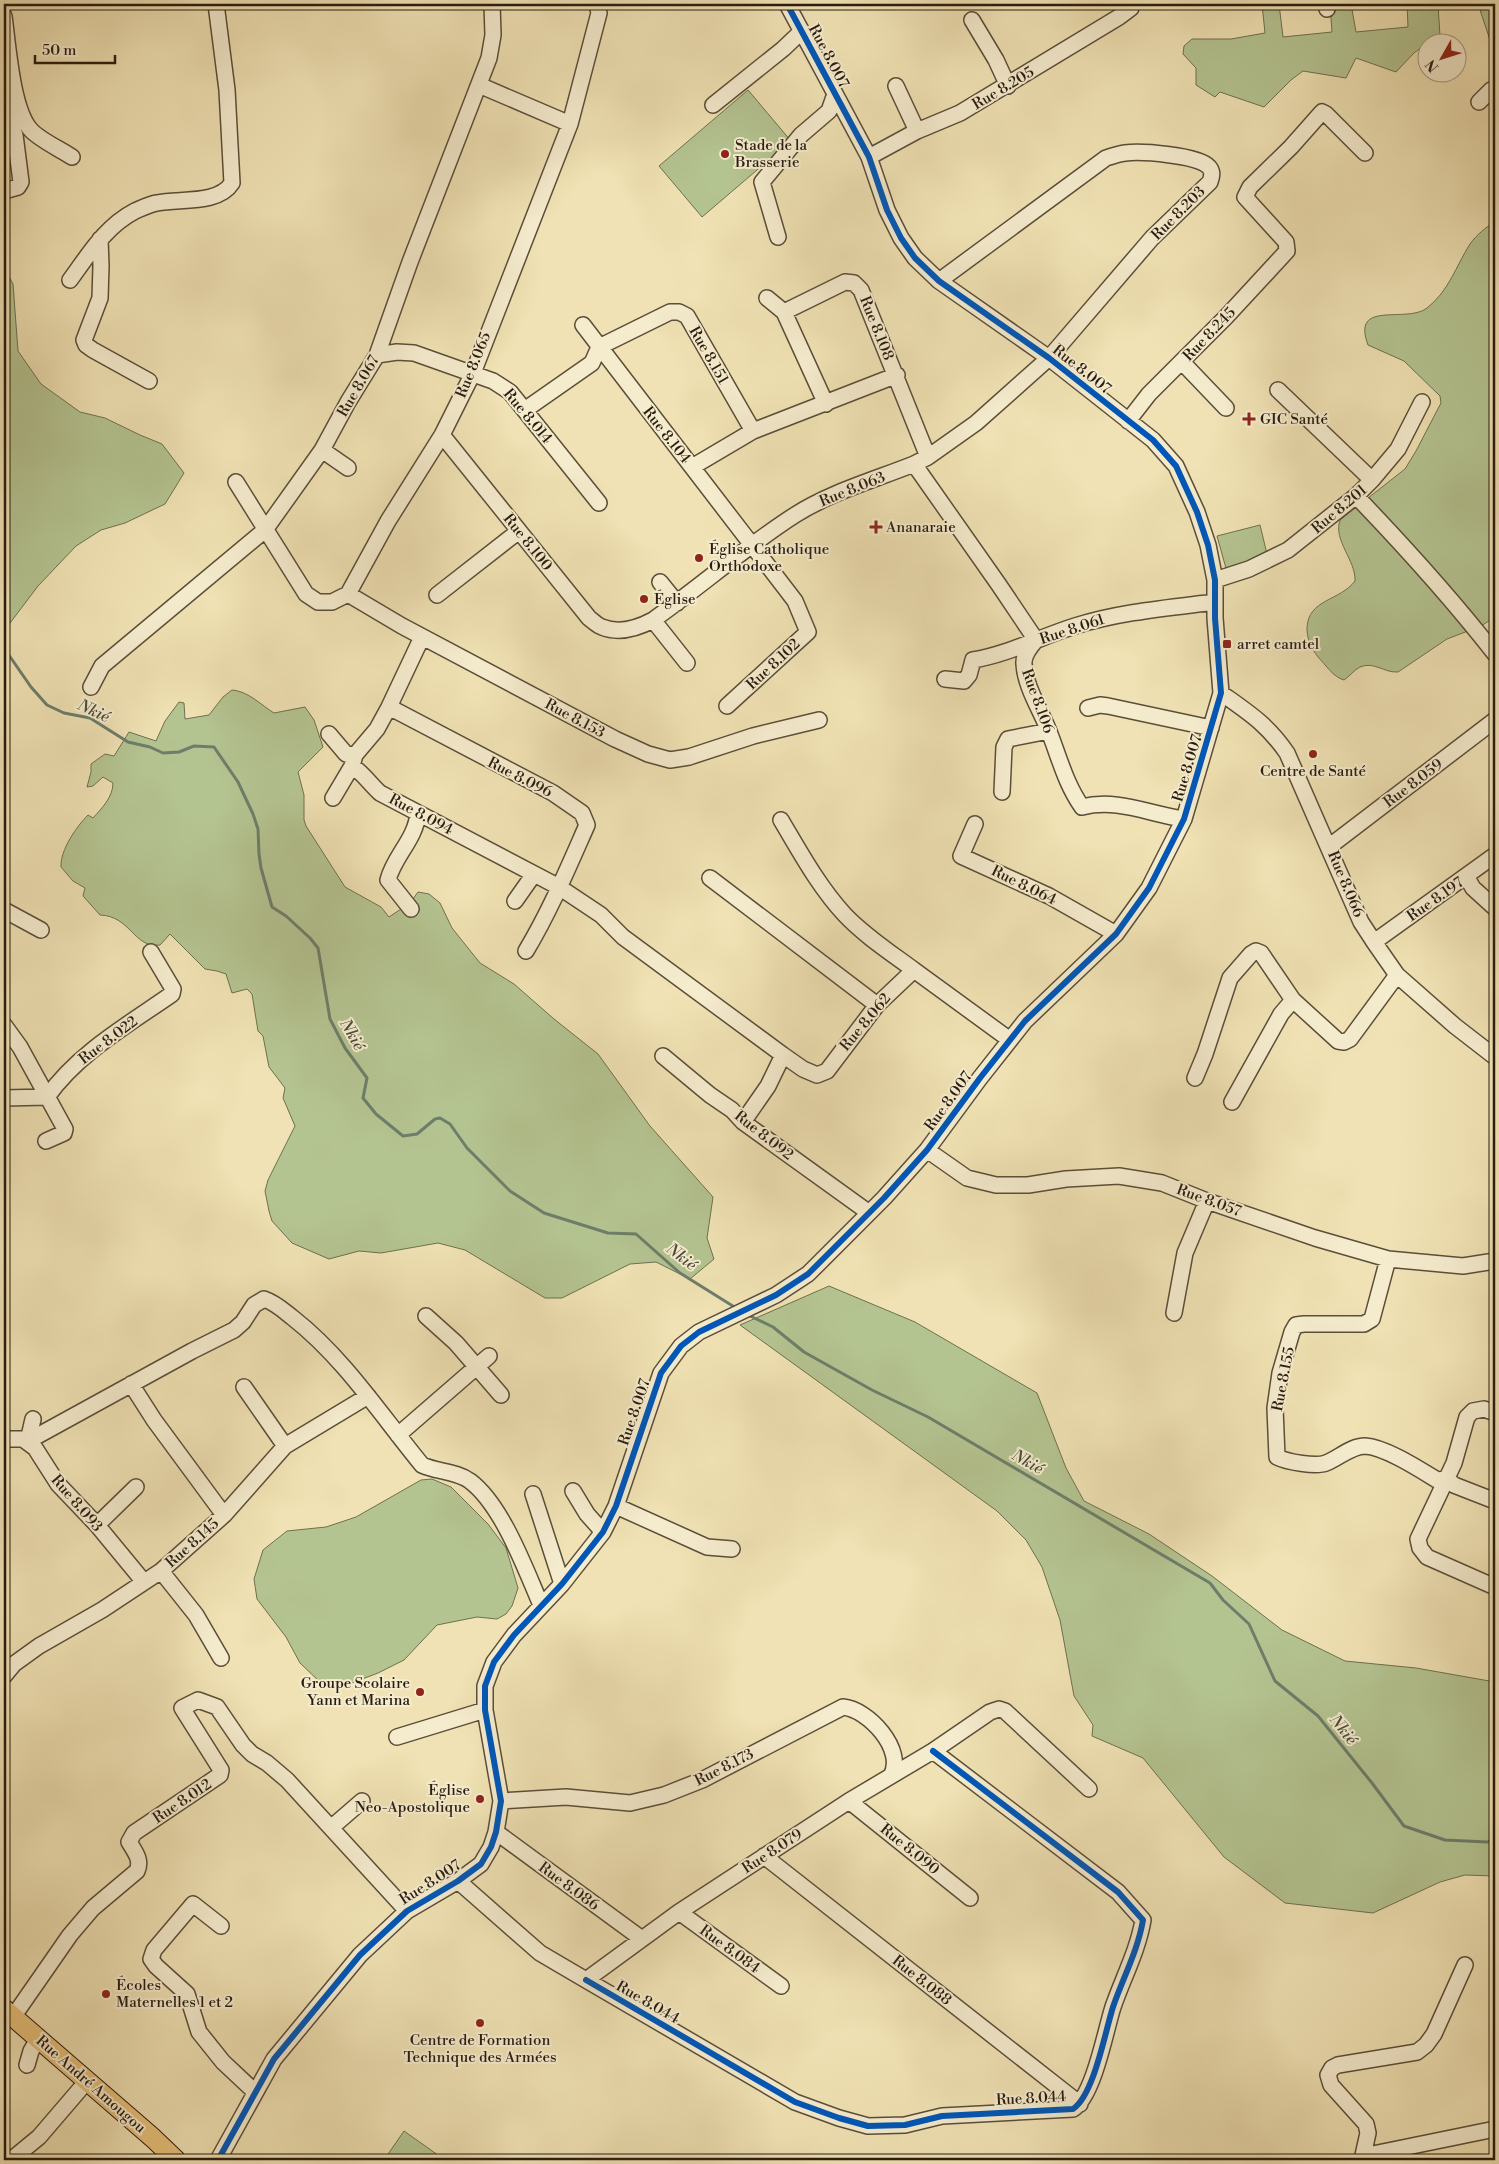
<svg xmlns="http://www.w3.org/2000/svg" width="1499" height="2164" viewBox="0 0 1499 2164" font-family="'Libre Bodoni',serif">
<rect width="100%" height="100%" fill="#f0e2b4"/>
<filter id="stains"><feTurbulence type="fractalNoise" baseFrequency=".004" numOctaves="4"/><feColorMatrix values="0 0 0 0 .2 0 0 0 0 .09 0 0 0 0 .02 0 0 0 .5 -.17"/></filter>
<radialGradient id="worn" r=".72"><stop offset=".6" stop-color="#630" stop-opacity="0"/><stop offset="1" stop-color="#630" stop-opacity=".3"/></radialGradient>
<path fill="#b4c491" stroke="#6e7050" d="M 1262,4 L 1279,4 L 1283,37 L 1332,32 L 1330,4 L 1351,4 L 1356,32 L 1408,27 L 1407,4 L 1438,4 L 1440,36 L 1426,42 L 1426,44 L 1414,53 L 1396,72 L 1356,58 L 1346,78 L 1303,71 L 1291,80 L 1264,107 L 1220,92 L 1215,97 L 1196,85 L 1196,68 L 1183,54 L 1184,46 L 1192,39 L 1231,39 L 1265,33 Z
M 1478,4 L 1495,4 L 1495,53 L 1494,52 Z
M 748,90 L 791,141 L 702,217 L 659,166 Z
M 1495,221 L 1495,617 L 1481,626 L 1447,639 L 1398,672 C 1384,673 1374,661 1360,667 C 1354,670 1350,676 1344,680 C 1333,677 1326,665 1318,657 C 1311,648 1307,639 1307,628 C 1308,599 1340,601 1355,581 C 1356,560 1333,541 1340,520 L 1405,469 L 1416,451 L 1441,403 L 1440,396 L 1404,361 L 1368,345 C 1351,299 1406,324 1427,308 C 1449,291 1456,266 1470,244 C 1477,234 1486,228 1495,221 Z
M 4,267 L 13,284 L 18,351 L 41,384 L 80,412 L 105,418 L 140,435 L 162,444 L 184,473 L 165,504 L 125,523 L 101,530 L 76,546 L 38,586 L 4,631 Z
M 1260,525 L 1267,554 L 1227,572 L 1217,536 Z
M 232,690 C 248,691 261,705 274,713 L 305,707 L 314,720 L 323,747 L 298,772 L 304,795 L 304,820 L 306,826 L 345,887 L 381,907 L 389,917 L 410,903 L 418,892 L 429,894 L 440,903 L 452,928 L 480,963 L 514,984 L 554,1019 L 598,1054 L 650,1126 L 713,1197 L 707,1238 L 714,1259 L 690,1279 L 656,1262 L 630,1264 L 562,1298 L 545,1298 L 465,1250 L 438,1243 L 381,1253 L 359,1251 L 329,1259 L 292,1243 L 272,1221 L 269,1211 L 265,1191 L 268,1180 L 295,1126 L 283,1098 L 285,1088 L 269,1067 L 263,1036 L 258,1031 L 252,994 L 247,989 L 232,993 L 226,974 L 217,971 L 205,969 L 170,934 L 160,945 C 134,949 131,916 100,915 L 83,896 L 85,888 L 73,881 L 61,867 C 60,850 77,826 88,815 L 93,818 C 102,808 113,797 113,783 L 103,777 L 93,786 L 87,787 L 91,772 L 91,764 L 105,754 L 114,756 L 129,732 L 156,741 L 165,721 L 179,702 L 184,703 L 185,719 L 209,715 L 223,697 Z
M 829,1286 L 915,1322 L 1037,1393 L 1066,1468 L 1084,1501 L 1149,1534 L 1212,1576 L 1282,1630 L 1345,1661 L 1416,1668 L 1495,1682 L 1495,1876 L 1465,1875 L 1440,1882 L 1373,1913 L 1285,1903 L 1224,1857 L 1143,1758 L 1092,1736 L 1093,1725 L 1074,1696 L 1060,1620 L 1042,1567 L 1026,1540 L 997,1511 L 740,1325 Z
M 432,1479 L 451,1487 L 488,1524 L 506,1548 L 518,1588 L 512,1606 L 506,1614 L 497,1619 L 477,1617 L 437,1625 L 404,1660 L 378,1673 L 344,1686 L 321,1683 L 300,1663 L 286,1637 L 257,1599 L 254,1579 L 263,1550 L 287,1531 L 326,1527 L 356,1517 L 421,1480 Z
M 404,2131 L 445,2160 L 384,2160 Z"/>
<g fill="none" stroke-linecap="round" stroke-linejoin="round">
<path stroke="#6d7e6b" stroke-width="3" d="M 4,648 L 31,687 L 47,705 L 64,713 L 90,718 L 128,742 L 150,747 L 163,753 L 179,752 L 194,746 L 214,747 L 238,782 L 253,814 L 258,829 L 259,854 L 261,868 L 272,907 L 286,916 L 310,938 L 318,948 L 330,1019 L 345,1048 L 367,1078 L 363,1098 L 376,1114 L 403,1136 L 417,1134 L 435,1119 L 440,1118 L 450,1124 L 467,1148 L 510,1191 L 544,1213 L 608,1233 L 636,1234 L 680,1273 L 736,1308
M 746,1314 L 773,1327 L 804,1352 L 872,1390 L 928,1417 L 1210,1583 L 1223,1600 L 1249,1624 L 1275,1681 L 1318,1716 L 1372,1783 L 1404,1826 L 1445,1840 L 1487,1842 L 1495,1840"/>
<g stroke="#5b4e39" stroke-width="18">
<path id="minor" d="M 1326,4 L 1327,9
M 4,16 C 8,45 12,108 30,129 C 38,139 60,149 72,157
M 972,20 L 996,60 L 1008,86
M 479,85 L 570,124
M 896,86 L 917,131
M 1479,102 L 1491,90 L 1495,89
M 713,105 L 783,49 L 802,31
M 4,107 L 15,135 L 21,182 L 18,187 L 4,191
M 869,157 L 917,131 L 960,113 L 1119,17 L 1131,8
M 778,237 L 762,182 L 801,135 L 829,111 L 835,94
M 100,239 L 101,266 L 100,298 L 84,340 L 86,345 L 93,350 L 149,381
M 70,280 C 89,254 106,226 135,211 C 142,208 150,204 157,203 C 179,198 218,205 232,183 L 227,90 L 216,4
M 767,298 L 784,312
M 583,325 L 692,467 L 753,431
M 377,355 L 397,352 L 414,353 L 493,381 L 510,392 L 599,503
M 1182,362 L 1226,408
M 826,404 L 784,312 L 845,282 L 854,283 L 861,290 L 928,457
M 526,412 L 529,407 L 592,363 L 599,347 L 670,312 L 679,312 L 687,316 L 753,431 L 897,375
M 1128,421 L 1149,394 L 1226,317 L 1287,251 L 1286,242 L 1245,197 L 1250,187 L 1291,147 L 1322,112 L 1326,114 L 1365,153
M 442,435 L 589,618 C 593,621 598,626 602,627 C 619,634 638,628 653,620
M 322,450 L 348,468
M 914,464 L 999,585 L 1036,640 C 1030,647 1023,655 1024,664 C 1025,686 1040,709 1048,729 C 1059,756 1065,783 1082,807 C 1117,798 1149,814 1184,819
M 692,467 L 795,601 L 808,632 L 727,706
M 1372,480 L 1398,449 L 1422,402
M 236,482 L 306,594 L 318,602 L 332,602 L 348,594 L 388,521 L 442,435 L 473,373 L 570,124 L 599,13 L 597,4
M 1356,496 C 1405,547 1452,599 1495,654
M 1215,580 L 1249,569 L 1288,550 L 1356,496 L 1372,480 L 1278,390
M 660,582 L 677,603
M 348,594 L 402,626 L 615,739 L 648,754 L 670,760 L 689,757 L 753,736 L 819,720
M 437,595 L 519,531
M 422,637 L 389,707 L 553,793 L 582,813 L 587,825 C 568,868 550,911 526,951
M 687,663 L 653,620 C 701,586 745,547 795,515 C 831,492 874,480 914,464 L 928,457 L 976,423 L 1049,358 L 1152,238 L 1210,182 C 1212,176 1213,172 1209,167 C 1198,155 1141,151 1125,153 C 1118,154 1112,156 1106,158 L 939,281
M 945,679 L 964,681 L 969,675 L 973,660 C 1009,654 1040,637 1075,626 C 1120,612 1167,608 1215,602
M 91,687 L 102,666 L 265,530 L 322,450 L 348,402 L 377,355 L 410,262 L 489,58 L 493,35 L 492,4
M 1221,693 C 1249,713 1267,724 1287,753 L 1361,922 L 1374,942 L 1397,975 L 1455,1026 L 1495,1057
M 389,707 L 377,729 L 355,755 L 352,766 C 363,773 370,784 380,793 L 559,887 L 601,915 L 623,937 L 783,1055
M 1088,708 L 1100,705 L 1108,706 L 1211,728
M 329,734 L 346,754 L 355,755
M 1002,792 L 1004,747 L 1008,739 L 1049,731
M 333,798 L 352,766
M 781,820 C 800,852 819,887 845,915 C 865,936 891,953 914,970
M 975,824 L 961,856 L 1049,896 L 1116,934
M 1330,846 L 1495,720
M 1466,876 L 1473,888 L 1495,908
M 710,878 L 877,1005
M 515,901 L 534,874
M 411,909 L 388,880 C 394,856 416,839 418,813
M 4,910 L 41,930
M 1374,942 L 1495,855
M 4,1025 L 20,1047 L 65,1129 L 64,1133 L 46,1141
M 663,1056 L 710,1095 L 732,1110 L 743,1122 L 868,1212
M 1195,1078 L 1205,1054 L 1230,978 L 1251,954 L 1256,951 L 1261,953 L 1293,1000 L 1338,1041 L 1344,1042 L 1350,1039 L 1397,975
M 4,1098 L 47,1097 C 78,1053 129,1024 172,994 L 173,989 L 151,952
M 1232,1102 L 1281,1014 L 1293,1000
M 743,1122 L 768,1086 L 783,1055 L 803,1069 L 817,1075 L 827,1071 L 877,1005 L 914,970 L 1010,1040
M 927,1150 L 967,1178 L 996,1185 L 1028,1185 L 1066,1179 L 1119,1176 L 1162,1183 L 1207,1201 L 1315,1238 L 1388,1259 L 1463,1266 L 1495,1261
M 1388,1259 L 1372,1319 L 1364,1324 L 1304,1324 L 1296,1325 L 1292,1332 L 1280,1373 L 1275,1408 L 1277,1457 C 1287,1462 1316,1467 1326,1463 C 1339,1458 1351,1446 1365,1446 C 1385,1447 1419,1469 1437,1480 L 1447,1479 L 1454,1485 L 1495,1501
M 1174,1313 L 1185,1253 L 1207,1201
M 426,1316 L 456,1343 L 501,1395
M 131,1384 L 154,1420 L 224,1515
M 244,1387 L 285,1446
M 1495,1413 L 1484,1409 L 1473,1411 L 1467,1417 L 1454,1463 L 1418,1539 L 1420,1548 L 1427,1557 L 1495,1587
M 398,1435 L 489,1356
M 4,1439 L 23,1439 L 35,1448 L 58,1484 L 97,1525 L 144,1582
M 28,1441 L 192,1351 L 234,1330 L 243,1322 L 254,1305 L 264,1299 C 276,1303 284,1311 293,1318 C 344,1358 381,1415 422,1465 C 437,1472 456,1471 470,1481 C 502,1505 525,1568 541,1605
M 28,1441 L 33,1419
M 573,1491 L 587,1514 L 603,1532
M 533,1494 L 562,1584
M 616,1506 L 707,1547 L 732,1549
M 97,1525 L 136,1487
M 161,1571 L 196,1615 L 221,1658
M 4,1676 L 14,1664 L 39,1646 L 102,1610 L 161,1571 L 224,1515 L 285,1446 L 368,1396
M 397,1737 L 485,1710
M 501,1801 L 566,1797 L 630,1803 L 664,1795 L 702,1780 L 843,1707 C 868,1709 906,1750 891,1776
M 849,1801 L 970,1898
M 332,1827 L 362,1801
M 496,1832 L 642,1939
M 764,1856 L 1080,2104
M 458,1881 L 540,1953 L 586,1980 L 679,1912 L 849,1801 L 933,1751 L 990,1712 L 999,1709 L 1005,1711 L 1089,1789
M 679,1912 L 781,1986
M 221,1926 L 193,1904 L 154,1950 L 151,1959 L 156,1966 L 187,1994 L 199,2032 L 223,2062 L 255,2092
M 586,1980 L 795,2102 L 839,2118 L 868,2126 L 905,2125 L 942,2116 L 1073,2109 C 1094,2095 1105,2032 1113,2007 C 1123,1978 1138,1950 1143,1920 L 1118,1892 L 933,1751
M 13,2017 L 70,1935 L 93,1908 L 137,1871 C 142,1860 135,1852 129,1842 L 134,1833 L 220,1775 L 221,1770 L 182,1708 L 198,1700 L 217,1707 L 243,1745 L 252,1754 L 267,1763 L 287,1780 L 407,1911
M 27,2065 L 31,2051 L 38,2039
M 1363,2156 L 1495,2129
M 11,2160 L 39,2137 L 87,2081
M 218,2160 L 274,2059 L 360,1955 L 407,1911 L 458,1881 L 481,1864 L 491,1847 L 496,1832 L 501,1801 L 485,1710 L 485,1686 L 494,1662 L 514,1635 L 562,1584 L 603,1532 L 616,1506 L 661,1373 L 681,1346 L 699,1332 L 776,1295 L 808,1274 L 884,1198 L 927,1150 L 980,1078 L 1025,1021 L 1116,934 L 1149,888 L 1184,819 L 1221,693 L 1215,618 L 1215,580 L 1208,545 L 1197,512 L 1176,466 L 1153,440 L 1049,358 L 939,281 L 915,258 L 901,238 L 887,210 L 869,157 L 787,4
M 1362,2160 L 1368,2133 L 1366,2124 L 1331,2085 L 1328,2075 L 1332,2068 L 1338,2065 L 1417,2052 L 1426,2045 L 1434,2034 L 1465,1965"/>
</g>
<g stroke="#291c10" stroke-width="21">
<path id="major" d="M 4,2009 L 153,2138 L 176,2160"/>
</g>
<use href="#minor" stroke="#f5ecce" stroke-width="15"/>
<use href="#major" stroke="#e8c17a" stroke-width="19"/>
<g stroke="#f5ecce" stroke-width="9">
<path id="cycleway" d="M 586,1980 L 795,2102 L 839,2118 L 868,2126 L 905,2125 L 942,2116 L 1073,2109 C 1094,2095 1105,2032 1113,2007 C 1123,1978 1138,1950 1143,1920 L 1118,1892 L 933,1751
M 218,2160 L 274,2059 L 360,1955 L 407,1911 L 458,1881 L 481,1864 L 491,1847 L 496,1832 L 501,1801 L 485,1710 L 485,1686 L 494,1662 L 514,1635 L 562,1584 L 603,1532 L 616,1506 L 661,1373 L 681,1346 L 699,1332 L 776,1295 L 808,1274 L 884,1198 L 927,1150 L 980,1078 L 1025,1021 L 1116,934 L 1149,888 L 1184,819 L 1221,693 L 1215,618 L 1215,580 L 1208,545 L 1197,512 L 1176,466 L 1153,440 L 1049,358 L 939,281 L 915,258 L 901,238 L 887,210 L 869,157 L 787,4"/>
</g>
<use href="#cycleway" stroke="#0057b8" stroke-width="6"/>
</g>
<g fill="#8f2418" stroke="#f5ecce" stroke-width="2">
<circle cx="725" cy="154" r="5"/>
<path d="M1246.5 411.5h5v5h5v5h-5v5h-5v-5h-5v-5h5z"/>
<path d="M873.5 519.5h5v5h5v5h-5v5h-5v-5h-5v-5h5z"/>
<circle cx="699" cy="558" r="5"/>
<circle cx="644" cy="599" r="5"/>
<rect x="1222" y="639" width="10" height="10" rx="2.5"/>
<circle cx="1313" cy="754" r="5"/>
<circle cx="420" cy="1692" r="5"/>
<circle cx="480" cy="1799" r="5"/>
<circle cx="106" cy="1994" r="5"/>
<circle cx="480" cy="2023" r="5"/>
</g>
<g text-anchor="middle" stroke-width="4" stroke-linejoin="round" paint-order="stroke">
<g font-size="15" fill="#291c10" stroke="#f5ecce">
<text transform="translate(829 56) rotate(62)" y="5">Rue 8.007</text>
<text transform="translate(1003 88) rotate(-31)" y="5">Rue 8.205</text>
<text transform="translate(1178 213) rotate(-45)" y="5">Rue 8.203</text>
<text transform="translate(877 328) rotate(68)" y="5">Rue 8.108</text>
<text transform="translate(1209 334) rotate(-46)" y="5">Rue 8.245</text>
<text transform="translate(709 355) rotate(60)" y="5">Rue 8.151</text>
<text transform="translate(473 365) rotate(-68)" y="5">Rue 8.065</text>
<text transform="translate(1082 369) rotate(38)" y="5">Rue 8.007</text>
<text transform="translate(358 386) rotate(-60)" y="5">Rue 8.067</text>
<text transform="translate(528 416) rotate(50)" y="5">Rue 8.014</text>
<text transform="translate(667 435) rotate(52)" y="5">Rue 8.104</text>
<text transform="translate(852 489) rotate(-22)" y="5">Rue 8.063</text>
<text transform="translate(1339 509) rotate(-40)" y="5">Rue 8.201</text>
<text transform="translate(528 542) rotate(51)" y="5">Rue 8.100</text>
<text transform="translate(1072 629) rotate(-18)" y="5">Rue 8.061</text>
<text transform="translate(773 664) rotate(-43)" y="5">Rue 8.102</text>
<text transform="translate(1038 701) rotate(70)" y="5">Rue 8.106</text>
<text transform="translate(575 718) rotate(28)" y="5">Rue 8.153</text>
<text transform="translate(1187 768) rotate(-73)" y="5">Rue 8.007</text>
<text transform="translate(520 777) rotate(27)" y="5">Rue 8.096</text>
<text transform="translate(1413 783) rotate(-37)" y="5">Rue 8.059</text>
<text transform="translate(421 814) rotate(28)" y="5">Rue 8.094</text>
<text transform="translate(1346 884) rotate(67)" y="5">Rue 8.066</text>
<text transform="translate(1024 885) rotate(26)" y="5">Rue 8.064</text>
<text transform="translate(1435 899) rotate(-35)" y="5">Rue 8.197</text>
<text transform="translate(865 1022) rotate(-50)" y="5">Rue 8.062</text>
<text transform="translate(108 1040) rotate(-37)" y="5">Rue 8.022</text>
<text transform="translate(948 1101) rotate(-54)" y="5">Rue 8.007</text>
<text transform="translate(764 1135) rotate(38)" y="5">Rue 8.092</text>
<text transform="translate(1209 1200) rotate(20)" y="5">Rue 8.057</text>
<text transform="translate(1283 1379) rotate(-79)" y="5">Rue 8.155</text>
<text transform="translate(634 1412) rotate(-71)" y="5">Rue 8.007</text>
<text transform="translate(77 1503) rotate(49)" y="5">Rue 8.093</text>
<text transform="translate(192 1543) rotate(-42)" y="5">Rue 8.145</text>
<text transform="translate(724 1767) rotate(-27)" y="5">Rue 8.173</text>
<text transform="translate(182 1801) rotate(-34)" y="5">Rue 8.012</text>
<text transform="translate(910 1849) rotate(39)" y="5">Rue 8.090</text>
<text transform="translate(772 1851) rotate(-33)" y="5">Rue 8.079</text>
<text transform="translate(430 1882) rotate(-33)" y="5">Rue 8.007</text>
<text transform="translate(569 1886) rotate(36)" y="5">Rue 8.086</text>
<text transform="translate(730 1949) rotate(36)" y="5">Rue 8.084</text>
<text transform="translate(922 1980) rotate(38)" y="5">Rue 8.088</text>
<text transform="translate(648 2002) rotate(30)" y="5">Rue 8.044</text>
<text transform="translate(91 2084) rotate(41)" y="5">Rue André Amougou</text>
<text transform="translate(1031 2098) rotate(-3)" y="5">Rue 8.044</text>
</g>
<g font-size="15" fill="#291c10" stroke="#f5ecce" text-anchor="start">
<text x="735" y="150">Stade de la<tspan x="735" dy="17">Brasserie</tspan></text>
<text x="1260" y="424">GIC Santé</text>
<text x="886" y="532">Ananaraie</text>
<text x="709" y="554">Église Catholique<tspan x="709" dy="17">Orthodoxe</tspan></text>
<text x="654" y="604">Église</text>
<text x="1237" y="649">arret camtel</text>
<text x="1313" y="776" text-anchor="middle">Centre de Santé</text>
<text x="410" y="1688" text-anchor="end">Groupe Scolaire<tspan x="410" dy="17">Yann et Marina</tspan></text>
<text x="470" y="1795" text-anchor="end">Église<tspan x="470" dy="17">Neo-Apostolique</tspan></text>
<text x="116" y="1990">Écoles<tspan x="116" dy="17">Maternelles 1 et 2</tspan></text>
<text x="480" y="2045" text-anchor="middle">Centre de Formation<tspan x="480" dy="17">Technique des Armées</tspan></text>
</g>
<g font-size="16" font-style="italic" fill="#4b4d3d" stroke="#f5ecce">
<text transform="translate(94 710) rotate(25)" y="6">Nkié</text>
<text transform="translate(353 1034) rotate(60)" y="6">Nkié</text>
<text transform="translate(682 1256) rotate(38)" y="6">Nkié</text>
<text transform="translate(1028 1461) rotate(30)" y="6">Nkié</text>
<text transform="translate(1344 1729) rotate(52)" y="6">Nkié</text>
</g>
</g>
<rect width="1499" height="2164" fill="none" stroke="#f0e2b4" stroke-width="20"/>
<rect x="5" y="5" width="1489" height="2154" fill="none" stroke="#291c10" stroke-width="2.5"/>
<rect x="10" y="10" width="1479" height="2144" fill="none" stroke="#291c10"/>
<g transform="translate(1442 58) rotate(231)"><circle r="24" fill="#f5ecce" stroke="#a39982"/>
<path d="M0-4L9 19L0 12L-9 19Z" fill="#8f2418"/>
<text y="-8" font-size="14" font-weight="bold" text-anchor="middle" fill="#291c10">N</text>
</g>
<path d="M35 55v8h80v-8" fill="none" stroke="#291c10" stroke-width="2.5"/>
<text x="42" y="55" font-size="15" fill="#291c10" stroke="#f5ecce" stroke-width="4" paint-order="stroke">50 m</text>
<rect width="100%" height="100%" filter="url(#stains)"/>
<rect width="100%" height="100%" fill="url(#worn)"/>
</svg>
